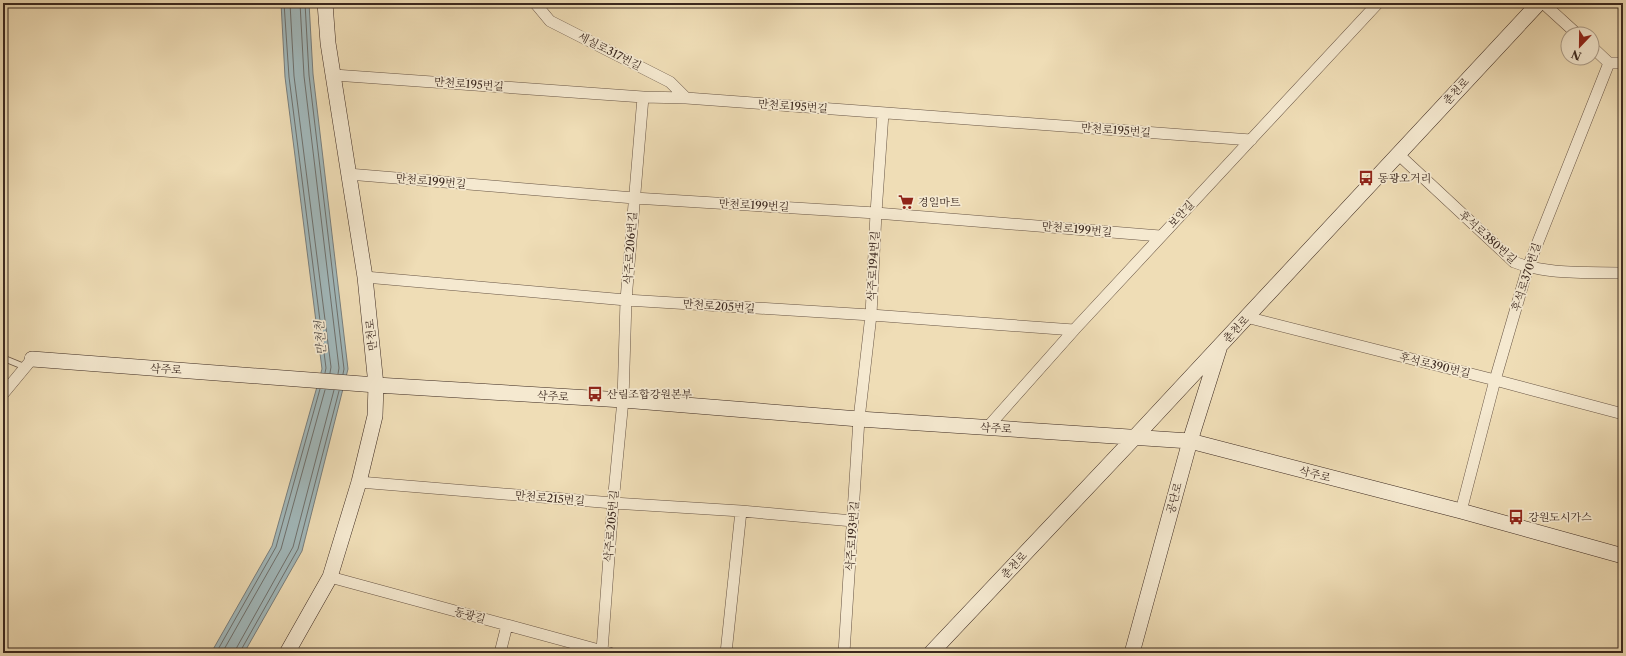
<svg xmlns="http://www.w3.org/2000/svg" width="1626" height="656" font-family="'Libre Caslon Text','Noto Serif KR',serif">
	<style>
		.water { fill: #a1b8bb; stroke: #787e7d }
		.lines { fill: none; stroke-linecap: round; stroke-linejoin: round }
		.shore { stroke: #6e706d; stroke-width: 1 }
		.lane-casing { stroke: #685545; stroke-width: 7 }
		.street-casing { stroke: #685545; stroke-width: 12 }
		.secondary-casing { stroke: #3b281f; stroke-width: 16 }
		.lane { stroke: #f5e9d0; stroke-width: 5.5 }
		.street { stroke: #f5e9d0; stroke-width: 11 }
		.secondary { stroke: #f5e9d0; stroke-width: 15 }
		.labels { text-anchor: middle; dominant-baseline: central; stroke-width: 3.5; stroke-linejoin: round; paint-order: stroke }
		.street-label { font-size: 11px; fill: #3b281f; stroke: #f5e9d0 }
		.poi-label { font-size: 11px; fill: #3b281f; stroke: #f5e9d0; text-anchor: start }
		.water-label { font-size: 12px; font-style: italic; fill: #544c46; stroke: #f5e9d0 }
	</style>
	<rect width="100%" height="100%" fill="#efddb6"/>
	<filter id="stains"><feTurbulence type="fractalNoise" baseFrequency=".005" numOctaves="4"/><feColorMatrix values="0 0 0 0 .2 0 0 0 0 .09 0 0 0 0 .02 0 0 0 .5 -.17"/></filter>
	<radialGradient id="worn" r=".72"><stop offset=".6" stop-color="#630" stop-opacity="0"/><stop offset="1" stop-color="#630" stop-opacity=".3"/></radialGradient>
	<path class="water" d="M281 3H309L313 74 348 369 302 551 244 653H211L272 546 322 369 285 77Z"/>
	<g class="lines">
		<path class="shore" d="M284 3 289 77 326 368 325 373
			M290 3 294 76 331 367 330 373
			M300 3 304 76 339 368 338 374
			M305 3 309 75 344 369 343 374
			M216 653 276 547 320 389
			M222 653 281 549 325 390
			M235 653 237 647 293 547 334 390
			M241 653V650L298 549 339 391"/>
		<defs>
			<path id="lane" d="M3 358 25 367"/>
			<path id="street" d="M535 3 550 21 670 82 686 98
				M1543 3 1577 34
				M1592 47 1609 63
				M334 75 643 97 686 98 1251 140
				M1398 154 1514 262C1548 275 1587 272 1623 273
				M348 174 634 198 876 213 1160 236
				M365 277 626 300 871 315 1074 330
				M1246 317 1495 380 1623 414
				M3 394 32 359
				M987 428 1074 330 1378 3
				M359 482 613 503 741 511 853 521
				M1461 511 1495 380 1528 267 1609 63H1623
				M330 577 610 653
				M602 651 613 503 623 400 626 300 643 97
				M500 653 507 625
				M726 653 741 511
				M844 653 859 419 871 315 876 213 883 113"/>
			<path id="secondary" d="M32 359 376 385 623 400 859 419 1190 441 1461 511 1623 556
				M287 653 330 577 359 482 375 416 376 385 365 277 328 43 325 3
				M931 653 1135 437 1539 3
				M1132 653 1190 441 1219 349"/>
		</defs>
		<use href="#lane" class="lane-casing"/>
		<use href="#street" class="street-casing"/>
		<use href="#secondary" class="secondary-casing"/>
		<use href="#lane" class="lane"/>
		<use href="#street" class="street"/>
		<use href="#secondary" class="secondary"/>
	</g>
	<defs>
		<symbol id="bus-bare" viewBox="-9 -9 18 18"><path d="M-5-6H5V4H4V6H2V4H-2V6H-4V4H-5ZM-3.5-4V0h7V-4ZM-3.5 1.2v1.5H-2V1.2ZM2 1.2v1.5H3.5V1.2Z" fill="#8f2418" stroke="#f5e9d0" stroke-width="2.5" paint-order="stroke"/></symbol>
		<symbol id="supermarket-bare" viewBox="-9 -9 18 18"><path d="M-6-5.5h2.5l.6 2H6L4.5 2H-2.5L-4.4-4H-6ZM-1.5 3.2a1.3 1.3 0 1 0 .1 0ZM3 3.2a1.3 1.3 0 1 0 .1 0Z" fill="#8f2418" stroke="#f5e9d0" stroke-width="2.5" paint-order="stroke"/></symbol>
	</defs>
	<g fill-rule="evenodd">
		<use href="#bus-bare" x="1355" y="167" width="22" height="22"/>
		<use href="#supermarket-bare" x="895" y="191" width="22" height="22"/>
		<use href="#bus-bare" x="584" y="383" width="22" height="22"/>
		<use href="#bus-bare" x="1505" y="506" width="22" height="22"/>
	</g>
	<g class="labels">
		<g class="street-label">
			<text transform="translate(610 51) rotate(27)">세실로317번길</text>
			<text transform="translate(469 84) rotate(4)">만천로195번길</text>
			<text transform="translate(1456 91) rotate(-47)">춘천로</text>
			<text transform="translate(793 106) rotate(4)">만천로195번길</text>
			<text transform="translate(1116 130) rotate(4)">만천로195번길</text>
			<text transform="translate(431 181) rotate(5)">만천로199번길</text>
			<text transform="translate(754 205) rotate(3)">만천로199번길</text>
			<text transform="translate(1181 214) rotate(-47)">보안길</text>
			<text transform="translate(1077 229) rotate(5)">만천로199번길</text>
			<text transform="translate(1488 237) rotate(42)">후석로380번길</text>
			<text transform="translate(630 248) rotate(-86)">삭주로206번길</text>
			<text transform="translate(873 266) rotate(-87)">삭주로194번길</text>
			<text transform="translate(1526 277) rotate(-72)">후석로370번길</text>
			<text transform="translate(719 306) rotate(4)">만천로205번길</text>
			<text transform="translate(1236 329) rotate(-47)">춘천로</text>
			<text transform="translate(371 335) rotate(-96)">만천로</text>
			<text transform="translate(1435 365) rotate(14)">후석로390번길</text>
			<text transform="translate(166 369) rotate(4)">삭주로</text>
			<text transform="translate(553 396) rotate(4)">삭주로</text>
			<text transform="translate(996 428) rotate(4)">삭주로</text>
			<text transform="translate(1315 474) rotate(14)">삭주로</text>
			<text transform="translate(550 498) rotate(5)">만천로215번길</text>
			<text transform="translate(1174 498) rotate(-75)">공단로</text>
			<text transform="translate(611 526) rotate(-85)">삭주로205번길</text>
			<text transform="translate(852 536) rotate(-86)">삭주로193번길</text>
			<text transform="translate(1014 565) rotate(-47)">춘천로</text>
			<text transform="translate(470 615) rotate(15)">동광길</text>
		</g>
		<g class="poi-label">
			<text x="1378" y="178">동광오거리</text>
			<text x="918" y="202">경일마트</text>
			<text x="607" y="394">산림조합강원본부</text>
			<text x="1528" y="517">강원도시가스</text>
		</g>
		<g class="water-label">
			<text transform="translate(320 338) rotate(-94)">만천천</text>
		</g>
	</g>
	<rect width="1626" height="656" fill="none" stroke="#efddb6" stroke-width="16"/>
	<rect x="4" y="4" width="1618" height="648" fill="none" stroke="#3b281f" stroke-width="2"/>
	<rect x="8" y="8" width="1610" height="640" fill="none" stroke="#3b281f"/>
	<g transform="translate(1580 46) rotate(202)"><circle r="19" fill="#f5e9d0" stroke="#ab9c89"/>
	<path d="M0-3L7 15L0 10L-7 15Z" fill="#8f2418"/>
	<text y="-6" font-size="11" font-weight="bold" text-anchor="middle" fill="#3b281f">N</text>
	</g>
	<rect width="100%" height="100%" filter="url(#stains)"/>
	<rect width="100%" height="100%" fill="url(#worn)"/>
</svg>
